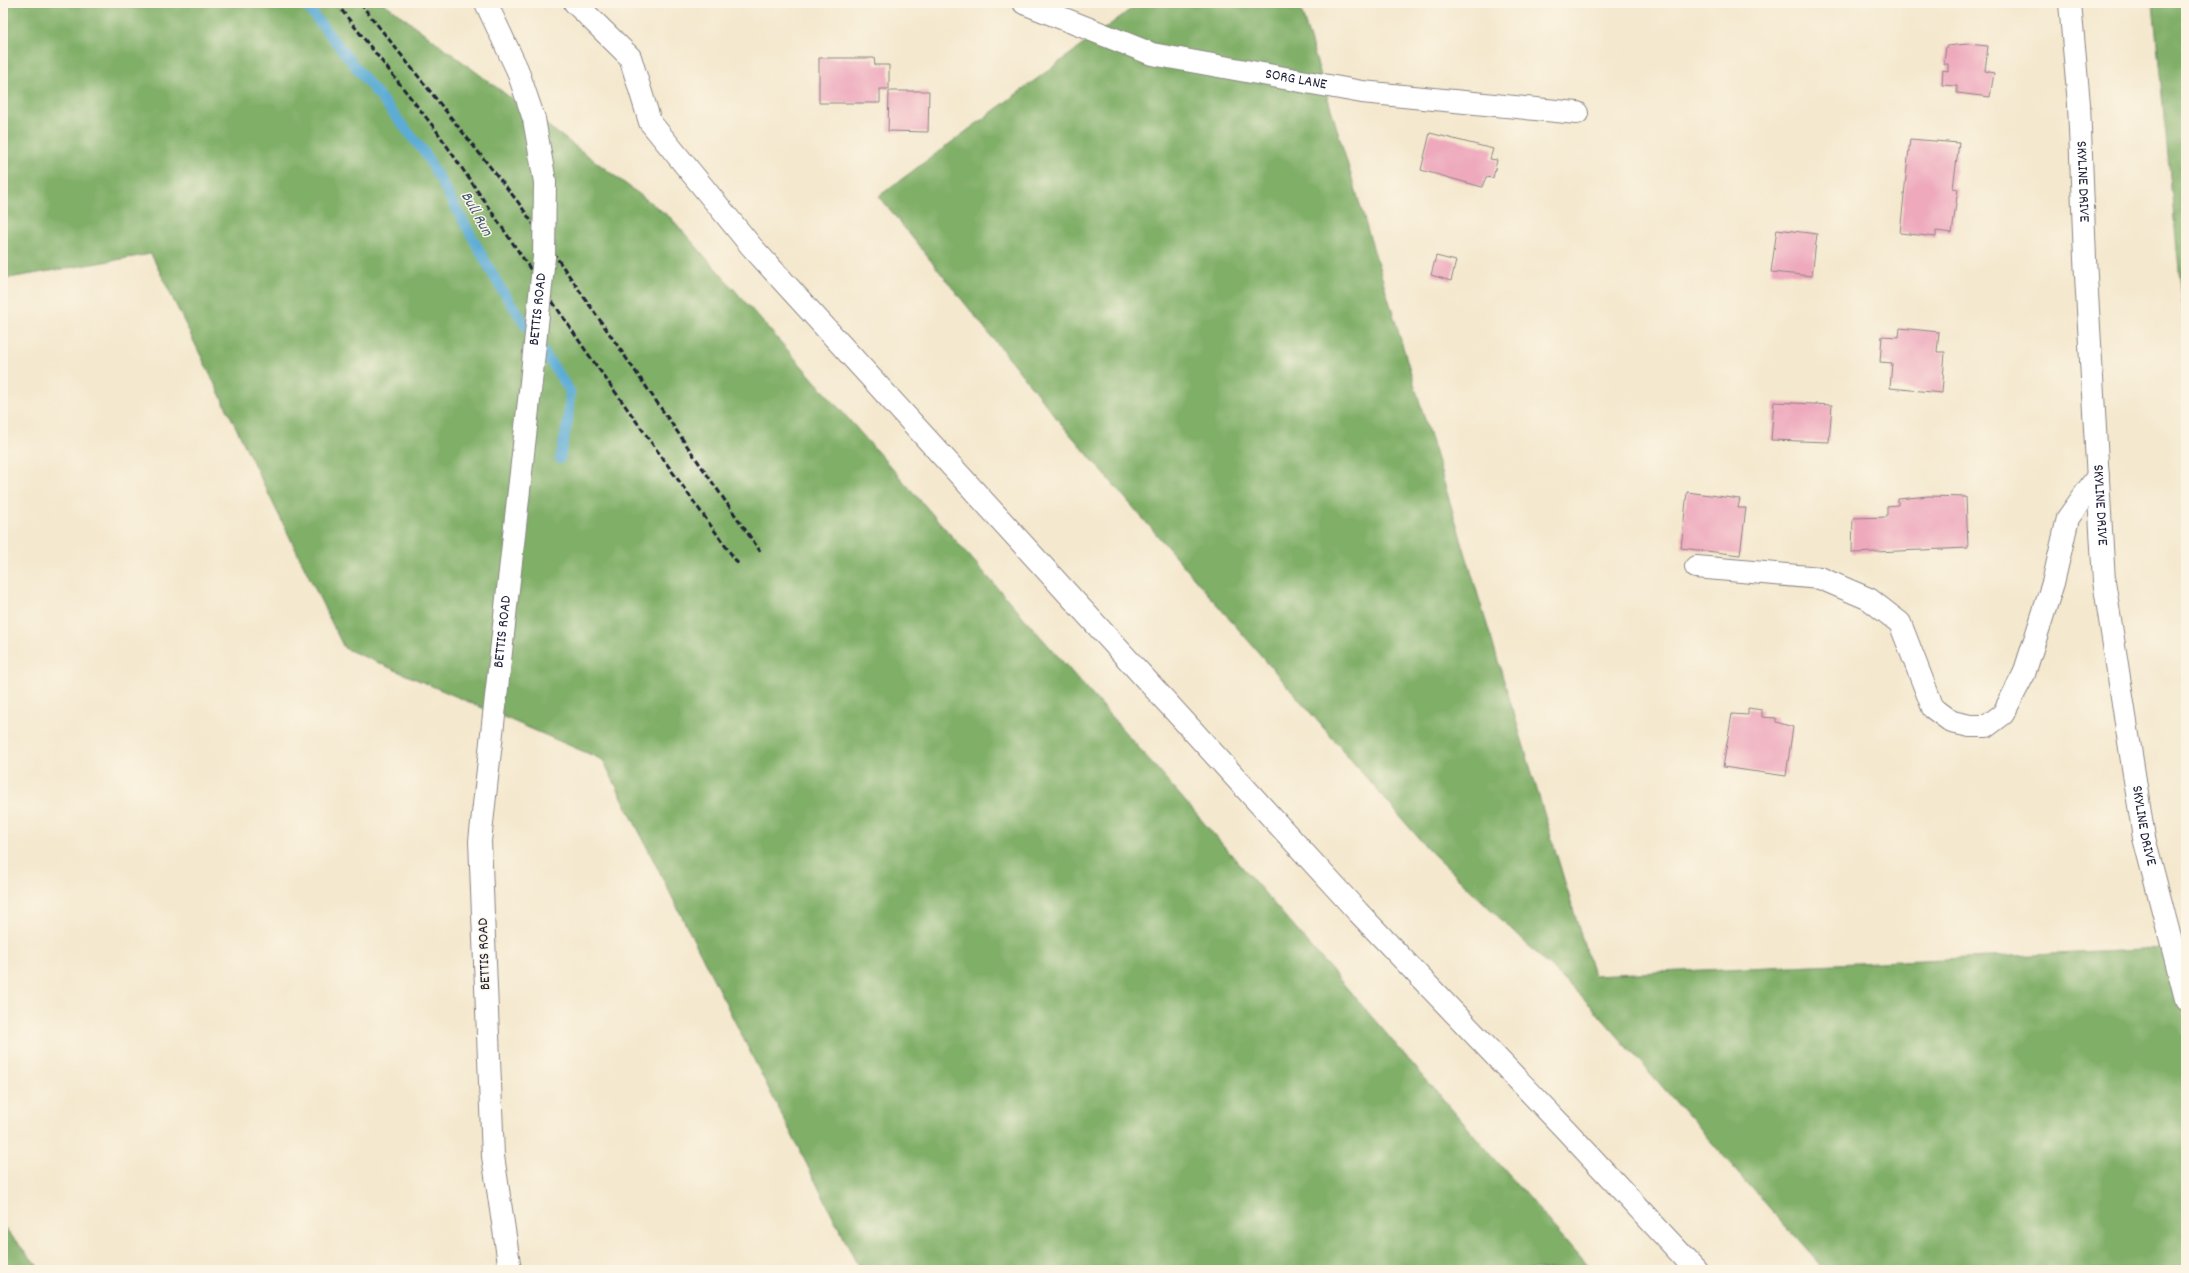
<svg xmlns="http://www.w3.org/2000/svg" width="2189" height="1273" font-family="Dekko,sans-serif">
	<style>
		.forest { fill: #80af68; stroke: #516852 }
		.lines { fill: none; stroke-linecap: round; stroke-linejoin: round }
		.stream { stroke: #5cacd6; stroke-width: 10 }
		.building { fill: #eea9bd }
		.minor-casing { stroke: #8b8584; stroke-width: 24 }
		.minor { stroke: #fff; stroke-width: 22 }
		.rail { stroke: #22223b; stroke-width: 3; stroke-dasharray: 6 3; stroke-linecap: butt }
		.minor-bridge-casing { stroke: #8b8584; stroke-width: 24; stroke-linecap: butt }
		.minor-bridge { stroke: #fff; stroke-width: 22 }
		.labels { text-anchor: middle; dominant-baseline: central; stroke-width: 3; stroke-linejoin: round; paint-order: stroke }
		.street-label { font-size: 15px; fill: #22223b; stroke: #fcf5e5 }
		.water-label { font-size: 16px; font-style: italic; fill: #395979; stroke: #fcf5e5 }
	</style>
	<rect width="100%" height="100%" fill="#fcf5e5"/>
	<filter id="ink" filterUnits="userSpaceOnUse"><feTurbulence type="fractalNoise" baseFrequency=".025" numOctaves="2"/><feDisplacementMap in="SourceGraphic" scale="8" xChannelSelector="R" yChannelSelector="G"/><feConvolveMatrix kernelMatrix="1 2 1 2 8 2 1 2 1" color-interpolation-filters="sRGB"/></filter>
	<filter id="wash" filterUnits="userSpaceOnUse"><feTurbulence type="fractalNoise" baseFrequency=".012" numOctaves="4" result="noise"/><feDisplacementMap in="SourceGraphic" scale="16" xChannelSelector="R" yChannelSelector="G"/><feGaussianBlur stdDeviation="0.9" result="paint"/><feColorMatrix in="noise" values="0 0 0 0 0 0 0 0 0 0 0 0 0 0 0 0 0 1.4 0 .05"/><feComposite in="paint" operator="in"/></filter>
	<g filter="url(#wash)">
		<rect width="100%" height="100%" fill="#f4e8ce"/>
		<path class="forest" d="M3 3H384L671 218 1146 756 1591 1270H860L603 760 344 648 151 254 3 279Z
			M1139 3H1299L1593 975 2186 948V1270H1822L1819 1264 1591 1006 1428 849 1063 426 879 196Z
			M2153 3H2186V341Z
			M3 1226 41 1270H3Z"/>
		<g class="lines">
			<path class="stream" d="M304 3 425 153 500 287 570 391 568 421 560 459"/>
		</g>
		<g id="blocks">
			<path class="building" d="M1968 44 1988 46 1985 71 1994 73 1990 97 1957 93V86L1942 85 1943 70 1948 71V64H1944L1946 46Z
				M819 58H874L875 65H889V89H880V103H819Z
				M889 91H929L928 132 888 131Z
				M1430 133 1493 149 1490 159 1497 160 1493 178 1486 177 1482 187 1421 170Z
				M1910 139 1959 143 1953 188 1958 189 1952 233 1936 231V237L1900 233Z
				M1777 229 1817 234 1812 276 1771 272Z
				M1436 256 1456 261 1451 281 1431 275Z
				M1900 328 1939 332 1937 352H1945L1942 393 1890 388 1892 363 1880 362 1882 336 1899 337Z
				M1774 402 1832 405 1829 442 1771 440Z
				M1687 492 1740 499 1738 508H1746L1740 555 1681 548Z
				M1929 496 1966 497 1968 548 1852 553 1853 518 1887 517V506L1898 505V499Z
				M1748 708 1762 710V717L1776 718V722L1793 727 1786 776 1723 767 1732 714 1748 715Z"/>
		</g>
	</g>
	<g filter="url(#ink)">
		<use href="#blocks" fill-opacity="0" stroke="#8b8584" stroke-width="1"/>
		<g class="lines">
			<defs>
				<g id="minor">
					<path d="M486 3 517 69 534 119"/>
					<path d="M575 3 630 57 650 122 751 246 1358 912 1565 1129 1696 1270"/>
					<path id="s1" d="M1024 3 1152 54 1362 92 1577 113"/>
					<path id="s2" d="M2070 3 2079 104 2085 259 2104 581 2144 838 2186 999"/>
					<path d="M1696 567 1820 578 1869 599 1900 623 1933 708 1952 722 1970 726H1987L2003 714 2024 674 2053 583 2068 518 2098 476"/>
					<path id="s3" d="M510 1270 493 1156 480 841 531 382"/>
				</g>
			</defs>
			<use href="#minor" class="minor-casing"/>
			<use href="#minor" class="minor"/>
			<path class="rail" d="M336 3 436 130 586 351 739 565
				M360 3 518 202 760 551"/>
			<defs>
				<g id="minor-bridge">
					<path id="s4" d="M531 382 544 257 545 182 534 119"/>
				</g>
			</defs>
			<use href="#minor-bridge" class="minor-bridge-casing"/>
			<use href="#minor-bridge" class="minor-bridge"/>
		</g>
	</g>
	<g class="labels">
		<g class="street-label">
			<text stroke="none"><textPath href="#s1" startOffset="284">SORG LANE</textPath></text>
			<text stroke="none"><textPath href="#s2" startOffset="179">SKYLINE DRIVE</textPath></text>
			<text stroke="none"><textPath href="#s4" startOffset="73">BETTIS ROAD</textPath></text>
			<text stroke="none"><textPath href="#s2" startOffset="503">SKYLINE DRIVE</textPath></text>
			<text stroke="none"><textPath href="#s3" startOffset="641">BETTIS ROAD</textPath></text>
			<text stroke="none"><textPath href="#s2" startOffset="827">SKYLINE DRIVE</textPath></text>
			<text transform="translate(485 954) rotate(-92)">BETTIS ROAD</text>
		</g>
		<g class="water-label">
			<text transform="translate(476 214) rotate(61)">Bull Run</text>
		</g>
	</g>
	<rect width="2189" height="1273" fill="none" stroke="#fcf5e5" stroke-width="16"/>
</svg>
